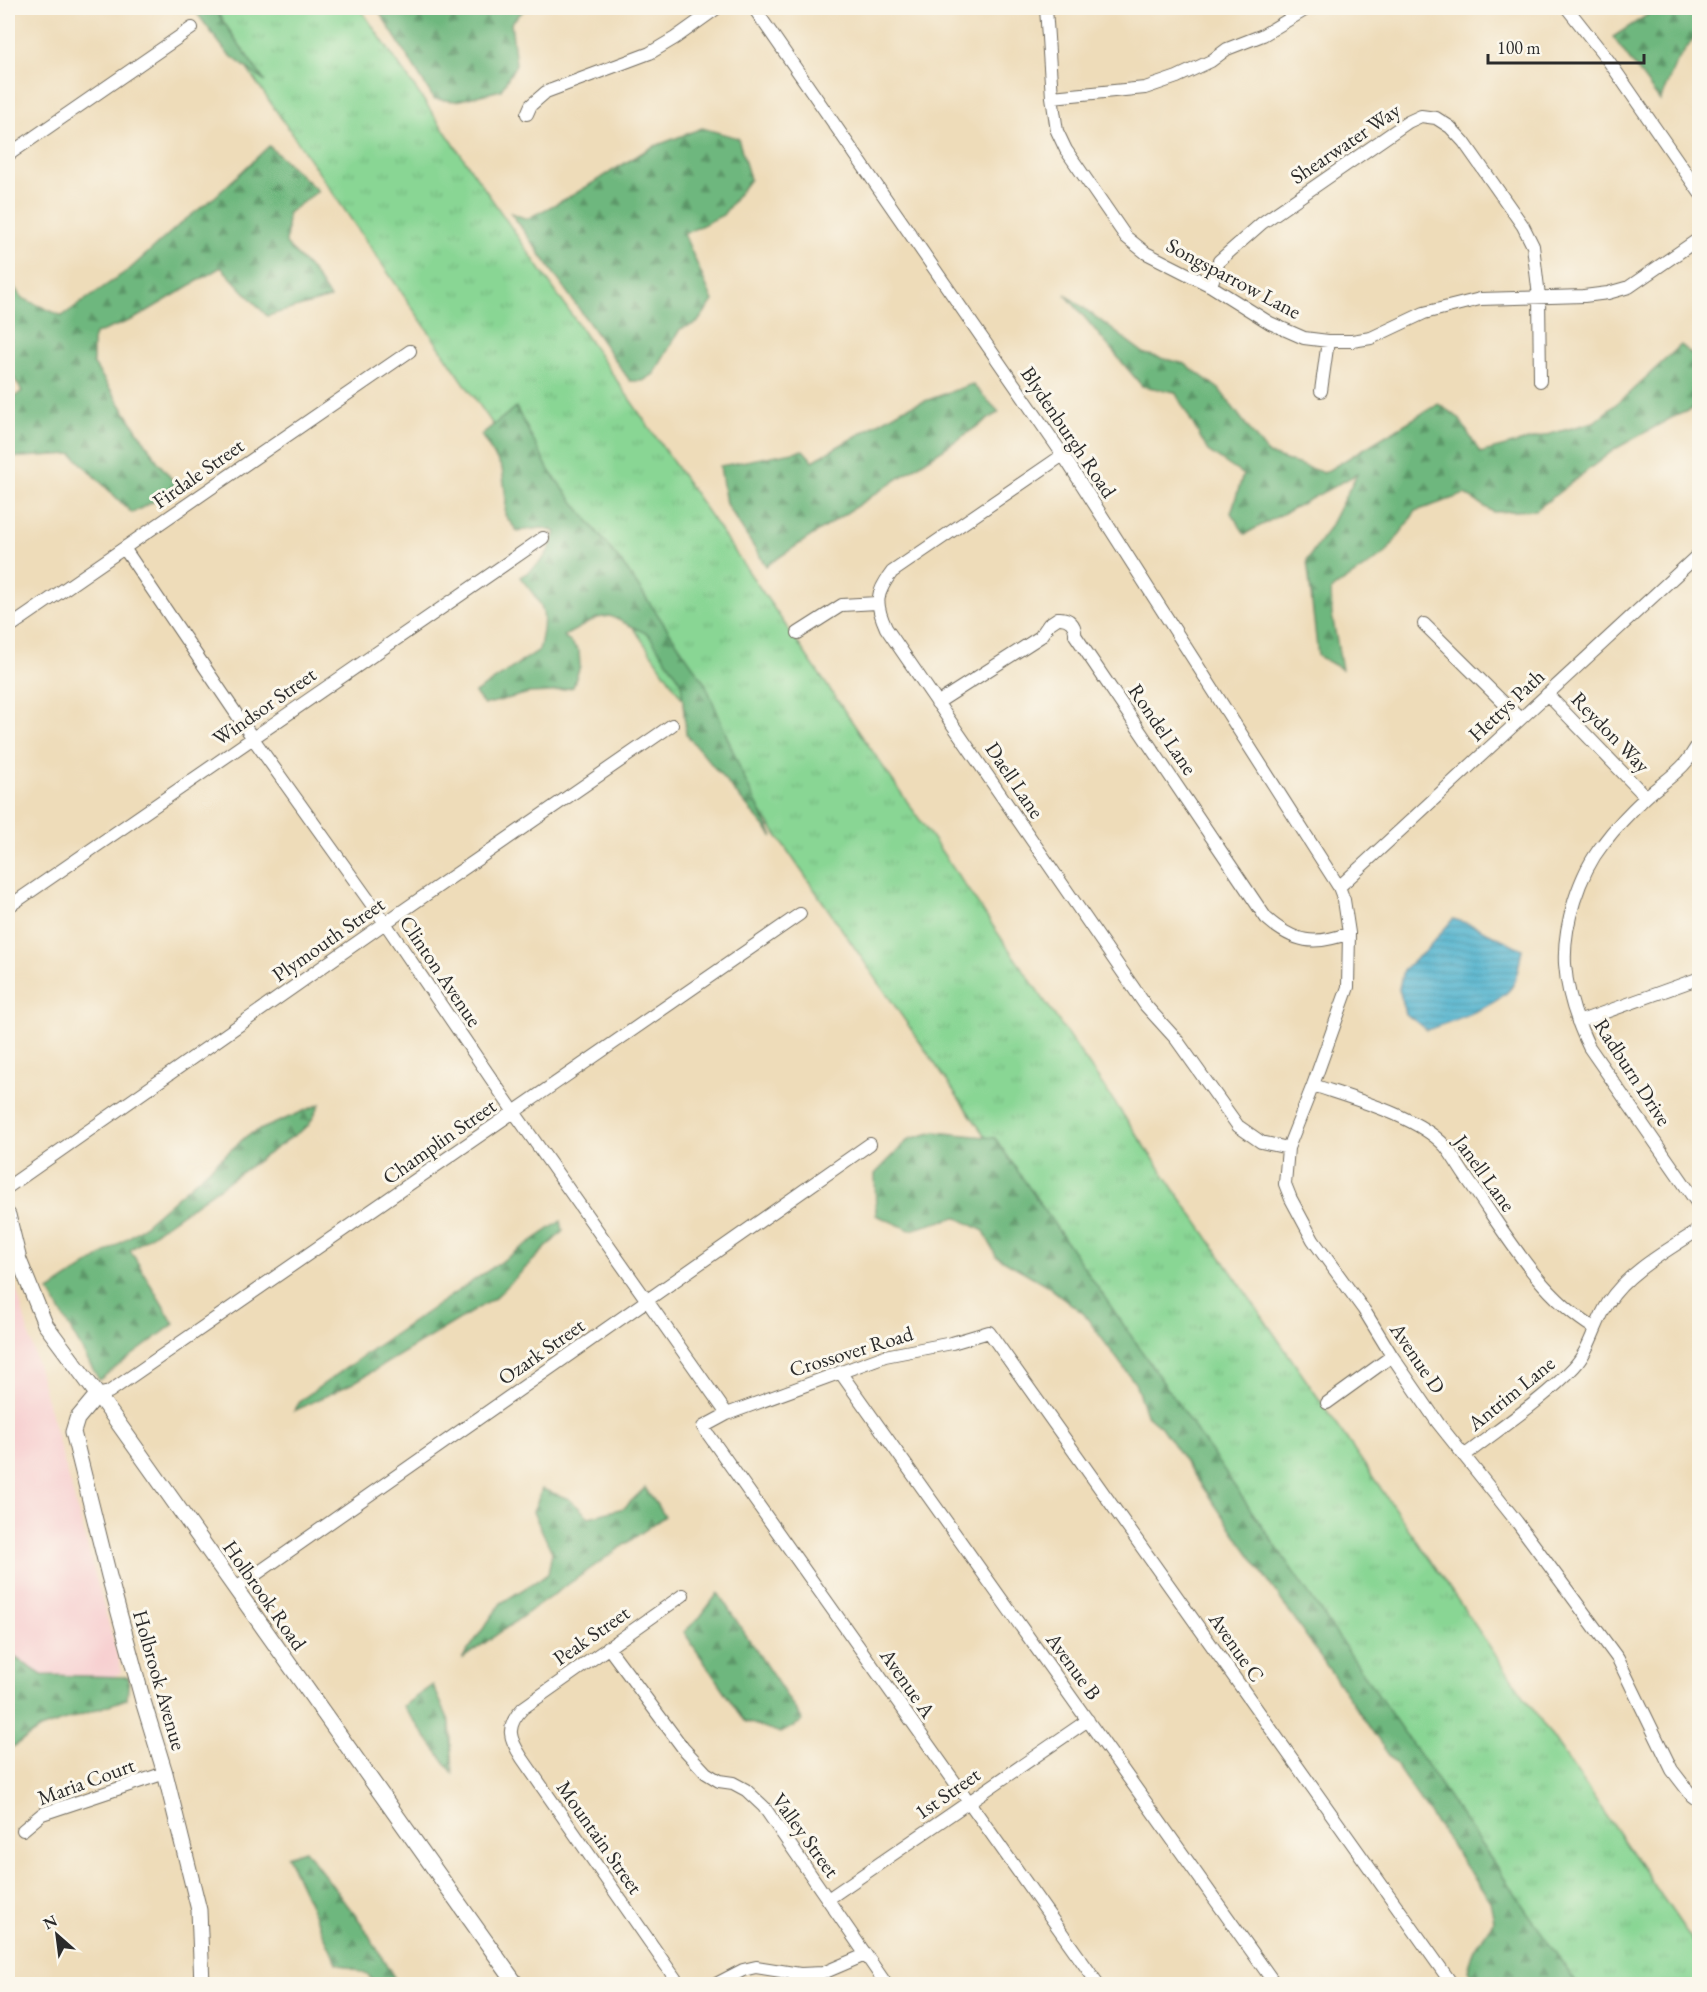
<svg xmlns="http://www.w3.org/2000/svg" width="1707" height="1992" font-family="'EB Garamond',serif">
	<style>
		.built { fill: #f7cfd0 }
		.grass { fill: url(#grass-tufts); stroke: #5a8060; stroke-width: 1.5 }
		.forest { fill: url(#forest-firs); stroke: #4c7154; stroke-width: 1.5 }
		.water { fill: url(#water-rules); stroke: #3d6e7c; stroke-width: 1.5 }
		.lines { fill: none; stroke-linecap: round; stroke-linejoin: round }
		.minor-casing { stroke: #6f695d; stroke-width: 14 }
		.tertiary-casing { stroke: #6f695d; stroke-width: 17 }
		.minor { stroke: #fff; stroke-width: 12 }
		.tertiary { stroke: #fff; stroke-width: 15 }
		.labels { text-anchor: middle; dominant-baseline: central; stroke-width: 6; stroke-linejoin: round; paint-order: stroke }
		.street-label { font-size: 21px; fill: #2b2b2b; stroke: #fbf7ec }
	</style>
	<defs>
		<pattern id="grass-tufts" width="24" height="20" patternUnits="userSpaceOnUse" patternTransform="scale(1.5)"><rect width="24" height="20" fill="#89d694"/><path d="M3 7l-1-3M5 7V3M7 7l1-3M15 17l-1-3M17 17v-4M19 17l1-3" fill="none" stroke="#76b880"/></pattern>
		<pattern id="forest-firs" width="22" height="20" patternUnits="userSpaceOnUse" patternTransform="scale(1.5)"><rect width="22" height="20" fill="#6eb77e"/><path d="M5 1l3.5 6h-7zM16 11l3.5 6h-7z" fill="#5b9567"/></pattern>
		<pattern id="water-rules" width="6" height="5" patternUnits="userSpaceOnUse" patternTransform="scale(1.5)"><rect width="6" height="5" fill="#4fb2ce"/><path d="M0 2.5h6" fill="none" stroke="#4291a7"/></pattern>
	</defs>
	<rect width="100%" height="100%" fill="#fbf7ec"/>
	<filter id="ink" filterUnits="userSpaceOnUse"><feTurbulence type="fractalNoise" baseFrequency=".0167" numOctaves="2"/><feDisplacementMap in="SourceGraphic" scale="12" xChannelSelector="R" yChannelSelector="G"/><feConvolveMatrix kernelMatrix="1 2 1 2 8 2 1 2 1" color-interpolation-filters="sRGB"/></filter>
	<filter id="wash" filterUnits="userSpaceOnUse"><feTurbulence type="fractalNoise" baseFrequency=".008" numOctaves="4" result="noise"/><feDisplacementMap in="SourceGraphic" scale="24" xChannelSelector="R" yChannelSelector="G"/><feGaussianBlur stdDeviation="1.35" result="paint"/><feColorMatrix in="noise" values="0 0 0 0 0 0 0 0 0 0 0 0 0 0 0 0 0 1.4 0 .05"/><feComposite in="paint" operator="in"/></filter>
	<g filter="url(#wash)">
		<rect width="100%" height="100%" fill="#eedcb9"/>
		<path class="built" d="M8 1262H9L122 1672 8 1728Z"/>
		<path class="grass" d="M205 8H360L1699 1950V1984H1571Z"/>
		<path class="forest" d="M193 8H214L265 82 227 53Z
			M377 8H526L511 23 516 64 501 90 456 101 434 99Z
			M1658 8H1700L1699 31 1676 63 1660 101 1613 37Z
			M702 128 738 138 750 179 723 215 684 234 713 301 697 323 680 329 654 374 643 381H630L511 213 527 219 573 195 650 148Z
			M269 146 318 191 288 213 286 244 313 272 330 298 267 316 221 267 134 319 95 334 93 341V363L158 462 179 488 132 513 72 454 21 457 8 456V402L22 391 8 368V279L22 298 62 316 131 268 181 223 216 196Z
			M1065 294 1145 354 1185 364 1219 389 1268 454 1324 473 1438 404 1459 418 1480 453 1594 422 1627 395 1681 345 1699 361V406L1671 418 1615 449 1536 510 1493 512 1465 494 1416 511 1386 553 1331 590 1332 615 1342 669 1318 656 1307 560 1329 528 1357 474 1245 534 1231 513 1243 475 1208 451 1175 392 1142 386Z
			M972 384 999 412 766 566 726 504 720 466 803 450 813 461 903 409Z
			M516 407 550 472 627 570 706 685 744 778 773 837 686 734 681 681 648 634 610 616 597 618 564 636 579 651 580 666 573 687 551 692 529 693 484 705 475 693 539 650C549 611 544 607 520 577 541 565 549 555 556 532L542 528 517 531 505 515 506 500 502 468 481 435Z
			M320 1104 309 1125 130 1250 174 1324 99 1380 49 1291 138 1231 248 1135Z
			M935 1132 995 1138 1577 1984H1477L1468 1970 1475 1948 1494 1921 1490 1901 1161 1427 1146 1414 1135 1383 1084 1314 1045 1284 996 1256 984 1231 956 1217 910 1230 876 1215 875 1174 909 1139Z
			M561 1221 563 1231 495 1298 353 1383 294 1411 301 1400 374 1348Z
			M645 1488 665 1516 462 1659 501 1603 548 1574 552 1552 533 1512 542 1489 569 1499 589 1517 624 1508Z
			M718 1593 803 1721 781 1733 744 1721 684 1632 700 1617Z
			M8 1653 42 1675 129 1677 127 1699 40 1729 8 1750Z
			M433 1685 450 1723 453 1773 403 1706Z
			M305 1850 362 1924 398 1984H375L368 1975 337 1963 287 1856Z"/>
		<path class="water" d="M1453 919 1472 925 1522 949C1520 960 1518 975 1513 985 1500 1006 1449 1022 1427 1030L1406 1014 1399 989 1403 970 1425 951Z"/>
	</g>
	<g filter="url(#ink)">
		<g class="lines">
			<defs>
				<path id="minor" d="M754 8 1063 455 1339 887 1344 900 1349 933 1348 987 1313 1085 1288 1148 1285 1184 1291 1199 1313 1240 1364 1310 1392 1356 1438 1423 1517 1522 1618 1659 1672 1770 1692 1796 1700 1802
					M1046 8 1052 97 1057 131 1066 150 1126 237 1146 253 1211 286 1270 323 1304 338 1328 341H1352L1371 338 1424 313 1480 299 1584 296 1608 293 1629 287 1700 238
					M1567 8 1608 60 1700 193
					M1052 97 1145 88 1177 77 1211 61 1227 49 1263 35 1308 8
					M527 114 531 105 546 92 650 53 675 38 717 8
					M8 155 192 28
					M1211 286 1219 261 1262 223 1408 122 1421 116 1436 118 1450 127 1464 142 1523 226 1533 246 1539 296 1540 381
					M1321 391 1328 341
					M1063 455 892 572C875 594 875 604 886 628L1146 1006 1176 1039 1238 1126 1261 1142 1288 1148
					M124 548 252 737 385 923 514 1112 727 1414
					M1424 624 1520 719
					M8 628 410 351
					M798 633 842 605 877 603
					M1547 694 1646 797
					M937 703 1040 637 1049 624 1058 618C1069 617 1076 625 1075 635L1266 918C1294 943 1315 946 1349 933
					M1700 742C1695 748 1692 755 1687 761 1676 775 1659 785 1646 797 1631 811 1615 828 1603 844 1579 874 1563 926 1565 964 1567 993 1577 1022 1589 1047L1700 1207
					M1339 887 1700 553
					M8 907 543 538
					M1578 1022 1700 978
					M1313 1085C1351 1098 1418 1116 1445 1146 1453 1156 1460 1169 1468 1180 1505 1232 1538 1294 1594 1328
					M8 1187 385 923 672 725
					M840 1372 1275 1984
					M97 1395 109 1392 800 914
					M1327 1403 1392 1356
					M1464 1456C1500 1428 1543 1400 1574 1367 1590 1350 1595 1323 1608 1303 1627 1272 1670 1249 1700 1229
					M235 1589 870 1144
					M608 1647 683 1748 706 1773 719 1781 733 1783 746 1790 764 1807 886 1984
					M23 1830 42 1814 165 1773
					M828 1899 1088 1720
					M679 1984 522 1758C509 1738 505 1727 523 1708L683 1595
					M716 1984 743 1970 756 1967 800 1974 823 1973 865 1955
					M1098 1984 703 1427 727 1414 885 1356 952 1343 989 1332 1452 1984"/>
				<path id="tertiary" d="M8 1215 19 1260 45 1324 111 1413 516 1984
					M97 1395 77 1419 73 1432 109 1576 143 1701 165 1773 199 1910 202 1984"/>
			</defs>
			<use href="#minor" class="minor-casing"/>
			<use href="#tertiary" class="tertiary-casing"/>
			<use href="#minor" class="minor"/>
			<use href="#tertiary" class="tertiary"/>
		</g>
	</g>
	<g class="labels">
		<g class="street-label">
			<text transform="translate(1345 143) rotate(-34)">Shearwater Way</text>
			<text transform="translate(1234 278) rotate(28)">Songsparrow Lane</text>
			<text transform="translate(1069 432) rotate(56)">Blydenburgh Road</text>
			<text transform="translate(198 473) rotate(-35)">Firdale Street</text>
			<text transform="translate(1506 705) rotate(-43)">Hettys Path</text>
			<text transform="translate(264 706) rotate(-35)">Windsor Street</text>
			<text transform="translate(1163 729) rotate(56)">Rondel Lane</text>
			<text transform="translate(1611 732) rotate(46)">Reydon Way</text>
			<text transform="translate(1015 780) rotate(56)">Daell Lane</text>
			<text transform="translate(328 939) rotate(-35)">Plymouth Street</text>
			<text transform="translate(441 971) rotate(56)">Clinton Avenue</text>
			<text transform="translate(1633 1072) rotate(57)">Radburn Drive</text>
			<text transform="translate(439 1141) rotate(-35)">Champlin Street</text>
			<text transform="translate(1485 1173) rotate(54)">Janell Lane</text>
			<text transform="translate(541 1351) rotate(-35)">Ozark Street</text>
			<text transform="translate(851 1351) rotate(-17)">Crossover Road</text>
			<text transform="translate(1418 1358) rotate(56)">Avenue D</text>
			<text transform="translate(1511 1393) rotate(-39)">Antrim Lane</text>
			<text transform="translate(265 1595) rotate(55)">Holbrook Road</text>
			<text transform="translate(591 1635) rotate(-35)">Peak Street</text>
			<text transform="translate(1237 1647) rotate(55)">Avenue C</text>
			<text transform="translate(1074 1666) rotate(54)">Avenue B</text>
			<text transform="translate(160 1680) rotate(74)">Holbrook Avenue</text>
			<text transform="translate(908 1683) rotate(55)">Avenue A</text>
			<text transform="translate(86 1781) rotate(-20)">Maria Court</text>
			<text transform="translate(947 1793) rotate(-35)">1st Street</text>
			<text transform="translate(806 1835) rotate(54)">Valley Street</text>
			<text transform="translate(600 1837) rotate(55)">Mountain Street</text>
		</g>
	</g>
	<rect width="1707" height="1992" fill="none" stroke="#fbf7ec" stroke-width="30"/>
	<g transform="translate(57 1935) rotate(332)" stroke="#fbf7ec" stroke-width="4.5" paint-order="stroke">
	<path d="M0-4.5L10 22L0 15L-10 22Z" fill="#2b2b2b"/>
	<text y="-9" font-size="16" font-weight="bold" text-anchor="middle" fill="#2b2b2b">N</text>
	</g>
	<path d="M1488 54v9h156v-9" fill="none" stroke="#2b2b2b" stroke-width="3"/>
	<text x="1497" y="54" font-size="18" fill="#2b2b2b" stroke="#fbf7ec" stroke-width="4.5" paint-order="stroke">100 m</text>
</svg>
